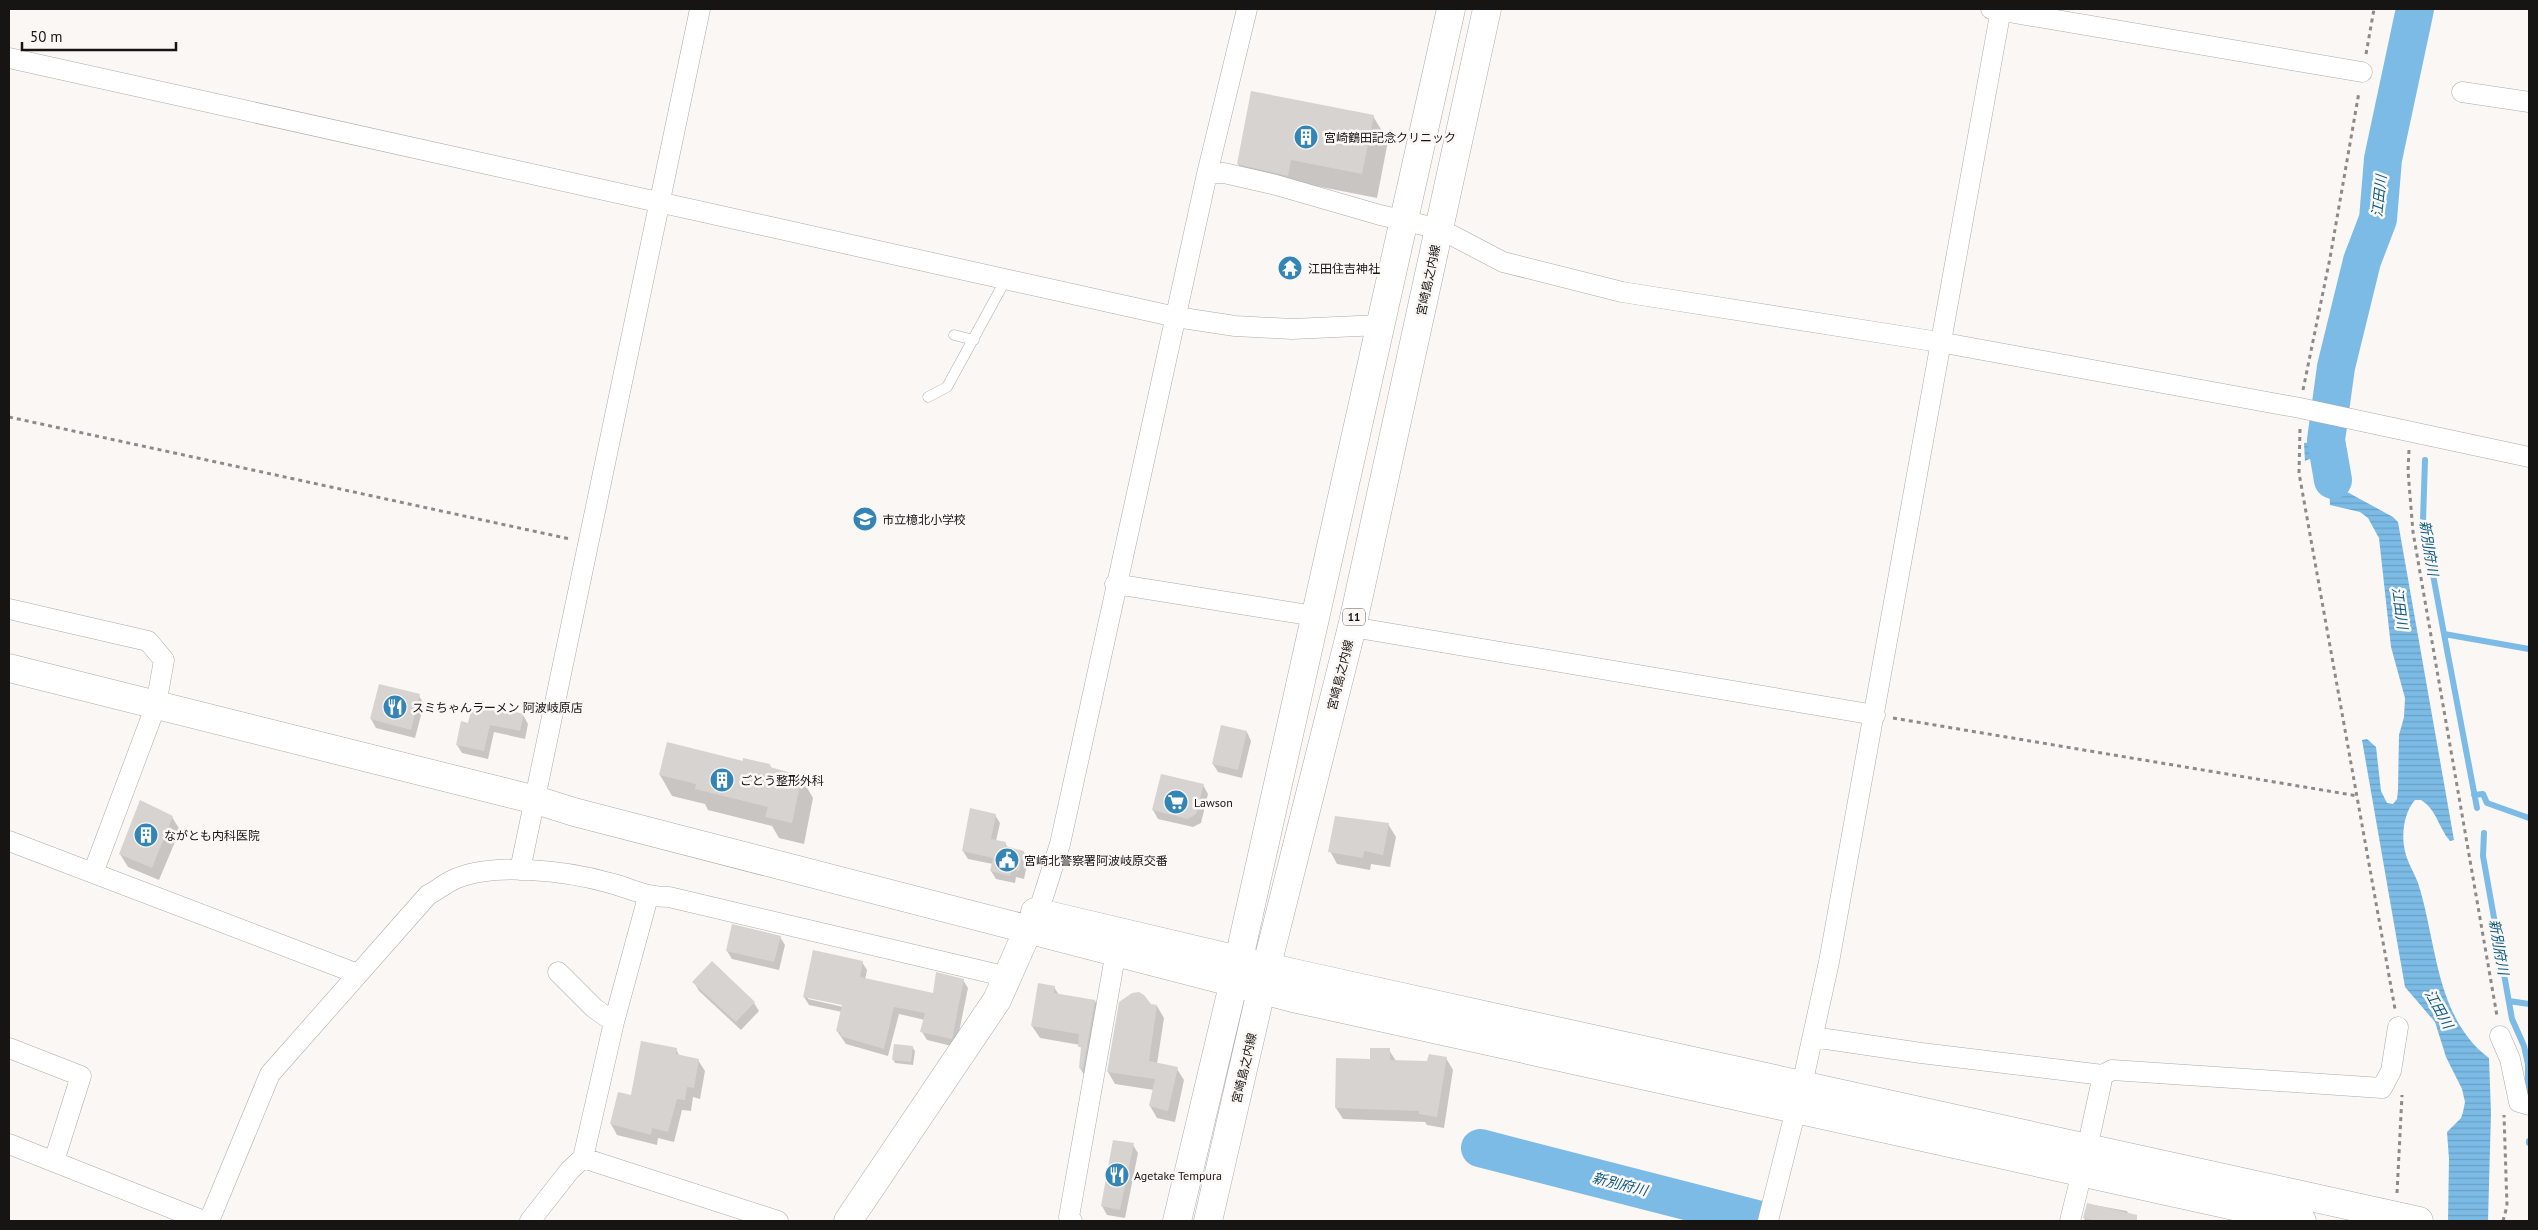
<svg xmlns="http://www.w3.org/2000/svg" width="2538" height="1230" font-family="'PT Sans','Noto Sans JP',sans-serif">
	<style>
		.water { fill: url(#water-rules) }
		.shadow { fill: #0003; fill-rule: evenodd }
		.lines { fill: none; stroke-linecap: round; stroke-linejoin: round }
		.stream { stroke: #7cbbe5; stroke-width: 6 }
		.river { stroke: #7cbbe5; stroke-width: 38 }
		.building { fill: #d7d3d0 }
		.lane-casing { stroke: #adaaa7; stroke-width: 11 }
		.street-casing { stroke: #adaaa7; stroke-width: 21 }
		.secondary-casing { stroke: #adaaa7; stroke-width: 29 }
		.primary-casing { stroke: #adaaa7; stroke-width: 29 }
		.path { stroke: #8d8b89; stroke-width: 3; stroke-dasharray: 4 4; stroke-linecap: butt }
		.lane { stroke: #fff; stroke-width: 10 }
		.street { stroke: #fff; stroke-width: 20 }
		.secondary { stroke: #fff; stroke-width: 28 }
		.primary { stroke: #fff; stroke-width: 28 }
		.labels { text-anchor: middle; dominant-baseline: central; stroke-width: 5; stroke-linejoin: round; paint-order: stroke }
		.shield { fill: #fbf7f4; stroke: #5b5957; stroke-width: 1 }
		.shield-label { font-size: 11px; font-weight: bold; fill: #161514 }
		.poi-label { font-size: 12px; fill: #161514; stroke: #fbf7f4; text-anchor: start }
		.street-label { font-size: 12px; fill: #161514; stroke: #fbf7f4 }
		.water-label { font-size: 14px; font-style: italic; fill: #0a5a81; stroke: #fbf7f4 }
	</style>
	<defs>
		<pattern id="water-rules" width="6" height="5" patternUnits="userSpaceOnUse" patternTransform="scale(1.25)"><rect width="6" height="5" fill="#7cbbe5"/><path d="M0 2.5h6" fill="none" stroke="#6aa0c4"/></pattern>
	</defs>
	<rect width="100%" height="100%" fill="#fbf7f4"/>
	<path class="water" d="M2319 429 2332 432V451L2338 487 2393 517 2398 522 2454 840 2450 841C2438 827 2437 810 2421 800H2415C2404 812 2401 835 2405 851 2407 862 2414 872 2418 883 2437 941 2435 1018 2489 1058L2491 1113 2488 1221H2448L2449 1159 2447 1132 2461 1118 2463 1112 2465 1102 2462 1089 2446 1057 2435 1022 2405 987 2362 740 2367 739 2376 747 2381 791 2387 803 2393 804 2397 799 2398 790 2399 735 2404 717 2405 698 2391 647 2379 538 2368 518 2360 512 2330 505 2328 467 2324 456H2316L2305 461 2304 443 2319 441Z"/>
	<path class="shadow" d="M1373 116 1388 141 1377 198 1306 184 1253 189 1238 164Z
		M419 696 424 704 415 738 376 728 371 719Z
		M523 715 528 724 525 739 494 732 488 759 462 753 457 745 469 724Z
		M1247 732 1251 741 1242 778 1218 772 1213 764Z
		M770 765 772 769 801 777 813 798 804 844 779 838 772 826 708 810 705 804 672 796 660 775Z
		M1162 775 1203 785 1208 794 1201 823 1193 827 1158 819 1153 810Z
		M995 815 1000 823 996 841 1005 843 1008 848 1024 852 1028 860 1024 879 1016 877 1015 883 996 879 991 871 993 864 968 859 963 851Z
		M172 817 180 830 159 880 128 867 120 854Z
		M1388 824 1396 837 1390 867 1371 864 1370 870 1337 864 1330 851Z
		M780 937 785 945 779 970 732 959 727 951Z
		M862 962 867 970 865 980 934 995 963 980 968 988 956 1047 927 1040 922 1032 925 1020 899 1014 888 1056 846 1044 837 1031 842 1012 809 1005 804 997ZM808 997 849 1005 848 1008 808 999Z
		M694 982 754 1003 759 1011 741 1030 699 991Z
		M1054 987 1059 995 1095 1001 1102 1013 1087 1080 1080 1068 1082 1051 1080 1045 1040 1038 1032 1026Z
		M1150 1005 1157 1006 1164 1018 1157 1064 1177 1069 1184 1080 1175 1122 1157 1118 1150 1106 1154 1090 1115 1084 1108 1072Z
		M912 1047 915 1051 913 1065 895 1063 893 1059Z
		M676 1049 680 1057 698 1060 705 1071 700 1099 693 1097 691 1111 682 1110 674 1142 658 1138 657 1145 617 1135 611 1124 632 1097Z
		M1389 1050 1396 1061 1428 1062 1446 1058 1453 1070 1444 1128 1427 1125 1425 1122 1343 1119 1336 1108 1371 1060Z
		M1114 1141 1133 1145 1138 1153 1125 1218 1107 1215 1102 1206Z
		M2088 1204 2127 1211 2130 1217 2129 1221H2084Z"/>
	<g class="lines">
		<path class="stream" d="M2425 460 2423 521 2444 634
			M2474 795 2483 794 2487 803 2529 818
			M2477 808 2444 634 2529 649
			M2484 833 2483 856 2512 1019 2524 1046 2528 1064V1093
			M2509 1001 2529 1004
			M2529 1141V1143"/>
		<path class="river" d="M2333 480 2326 440 2336 367 2362 261 2378 219 2383 159 2415 9
			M1480 1148 1760 1220"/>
	</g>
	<path class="building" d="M1251 91 1374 115 1362 174 1291 160 1288 176 1237 164Z
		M379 684 420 694 411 730 370 719Z
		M473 702 524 714 520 731 490 725 484 751 456 745 461 721 468 723Z
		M1221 725 1247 731 1238 770 1212 764Z
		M667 742 743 761V758L770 764V767L802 776 792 823 765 817 768 807 695 789 696 784 659 775Z
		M1161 774 1204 784 1196 814 1188 819 1152 810Z
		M140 800 173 816 152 868 119 854Z
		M970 808 996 814 991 839 1006 842 1005 846 1024 851 1019 871 1012 869 1010 876 990 871 993 858 962 851Z
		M1335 816 1389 823 1383 855 1364 851 1363 858 1328 852Z
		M732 924 781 936 774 962 726 951Z
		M813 950 863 961 860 977 933 993 936 972 964 979 952 1039 920 1032 925 1013 894 1007 884 1049 840 1036 841 1033 836 1031 842 1005 803 997Z
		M712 961 755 1002 736 1022 692 982Z
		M1038 983 1055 986 1054 993 1095 1000 1083 1069 1079 1068 1081 1047H1078L1079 1034 1031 1026Z
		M1139 992 1144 995 1151 1004 1157 1005 1149 1061 1178 1067 1168 1111 1149 1106 1155 1079 1107 1072 1119 1002 1132 993Z
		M641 1041 677 1048 676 1054 699 1059 694 1088 687 1087 685 1100 677 1099 668 1132 652 1128 651 1135 610 1124 618 1092 631 1095Z
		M894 1044 913 1046 911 1062 892 1060Z
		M1370 1048H1390V1060L1427 1061 1429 1054 1447 1057 1437 1117 1419 1114V1111L1335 1108 1336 1058 1370 1059Z
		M1113 1140 1134 1143 1120 1210 1101 1206Z
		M2087 1203 2137 1215V1221H2098L2083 1218Z"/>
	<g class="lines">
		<defs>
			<path id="lane" d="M954 335 974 340
				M928 397 947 387 1006 279"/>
			<path id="street" d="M1991 9 2362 72
				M9 58 1176 317 1235 326 1292 329 1381 325
				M2462 92 2529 102
				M1207 174 1224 173 1276 185 1380 215 1440 229 1503 262 1622 292 1939 342 2300 408 2529 457
				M1115 584 1315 616
				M9 609 148 641 164 660 156 705 93 873
				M1352 627 1875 715
				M9 841 358 974
				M520 870 700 9
				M1038 913 1060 844 1207 174 1247 9
				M558 972 594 1008 614 1022
				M2500 1036 2510 1059 2519 1102 2529 1105
				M1813 1037 1921 1053 2103 1075
				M9 1048 81 1076 54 1161
				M9 1144 204 1221
				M2087 1149 2103 1075 2112 1070 2382 1088 2391 1071 2398 1027
				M583 1158 778 1221
				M209 1221 270 1074 428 895C436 891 443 885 451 881 490 861 568 871 610 883 633 889 644 897 669 897L1008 977
				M530 1221 570 1170 583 1158 614 1022 648 897
				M1072 1221 1069 1217 1116 951
				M1768 1221 1802 1085 1829 962 2001 9
				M2070 1221 2082 1172"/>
			<path id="secondary" d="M9 668 536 800 574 812 1293 998 2302 1221
				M1035 912 1298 974 2419 1221
				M848 1221 997 1000 1028 930 1037 914"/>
			<path id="primary" d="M1177 1221 1234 981 1451 9
				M1208 1221 1267 965 1352 627 1487 9"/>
		</defs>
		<use href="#lane" class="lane-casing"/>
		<use href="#street" class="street-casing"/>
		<use href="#secondary" class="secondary-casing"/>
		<use href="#primary" class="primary-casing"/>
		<path class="path" d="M2366 54 2374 9
			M2303 390 2330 258 2359 92
			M9 417 570 539
			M2300 429 2299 473 2395 1009
			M2409 450 2408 471 2413 532 2497 1016
			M1893 718 2358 796
			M2397 1193 2402 1095
			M2503 1221 2507 1206 2504 1115"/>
		<use href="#lane" class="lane"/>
		<use href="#street" class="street"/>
		<use href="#secondary" class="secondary"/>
		<use href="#primary" class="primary"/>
	</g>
	<defs>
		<symbol id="building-disc" viewBox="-11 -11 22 22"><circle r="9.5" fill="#3285b5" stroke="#fbf7f4"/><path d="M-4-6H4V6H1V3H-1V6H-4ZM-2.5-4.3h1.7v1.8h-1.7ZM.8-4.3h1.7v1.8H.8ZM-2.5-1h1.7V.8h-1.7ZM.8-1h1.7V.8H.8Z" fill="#fff"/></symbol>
		<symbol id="temple-disc" viewBox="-11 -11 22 22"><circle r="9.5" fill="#3285b5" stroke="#fbf7f4"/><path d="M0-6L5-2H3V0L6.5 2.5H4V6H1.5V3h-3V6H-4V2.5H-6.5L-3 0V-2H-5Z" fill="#fff"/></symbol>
		<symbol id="school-disc" viewBox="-11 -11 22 22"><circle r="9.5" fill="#3285b5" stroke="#fbf7f4"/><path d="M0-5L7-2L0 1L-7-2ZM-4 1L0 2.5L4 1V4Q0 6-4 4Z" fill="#fff"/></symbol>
		<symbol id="restaurant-disc" viewBox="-11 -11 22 22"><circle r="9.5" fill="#3285b5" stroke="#fbf7f4"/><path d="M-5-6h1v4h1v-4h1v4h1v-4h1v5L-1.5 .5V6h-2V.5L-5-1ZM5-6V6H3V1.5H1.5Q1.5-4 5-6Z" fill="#fff"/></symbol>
		<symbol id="supermarket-disc" viewBox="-11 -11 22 22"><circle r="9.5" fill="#3285b5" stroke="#fbf7f4"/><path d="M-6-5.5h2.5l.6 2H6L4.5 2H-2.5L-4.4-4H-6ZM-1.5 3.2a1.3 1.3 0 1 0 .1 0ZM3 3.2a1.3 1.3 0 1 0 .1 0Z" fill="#fff"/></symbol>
		<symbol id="civic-disc" viewBox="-11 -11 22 22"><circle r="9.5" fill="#3285b5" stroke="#fbf7f4"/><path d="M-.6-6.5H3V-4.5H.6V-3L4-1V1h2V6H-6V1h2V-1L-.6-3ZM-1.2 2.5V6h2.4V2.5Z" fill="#fff"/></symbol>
	</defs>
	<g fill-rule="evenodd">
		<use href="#building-disc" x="1292" y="123" width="28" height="28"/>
		<use href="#temple-disc" x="1276" y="254" width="28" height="28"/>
		<use href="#school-disc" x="851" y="505" width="28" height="28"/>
		<use href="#restaurant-disc" x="381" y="693" width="28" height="28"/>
		<use href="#building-disc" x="708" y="766" width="28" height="28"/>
		<use href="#supermarket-disc" x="1162" y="788" width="28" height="28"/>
		<use href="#building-disc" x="132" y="821" width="28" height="28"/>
		<use href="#civic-disc" x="993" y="846" width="28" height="28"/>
		<use href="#restaurant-disc" x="1103" y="1161" width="28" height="28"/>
	</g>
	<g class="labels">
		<rect class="shield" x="1343" y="608.5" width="22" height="17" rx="4"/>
		<g class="shield-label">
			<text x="1354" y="617">11</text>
		</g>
		<g class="poi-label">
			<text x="1324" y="137">宮崎鶴田記念クリニック</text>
			<text x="1308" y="268">江田住吉神社</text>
			<text x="882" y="519">市立檍北小学校</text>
			<text x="412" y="707">スミちゃんラーメン 阿波岐原店</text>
			<text x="740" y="780">ごとう整形外科</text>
			<text x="1194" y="802">Lawson</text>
			<text x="164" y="835">ながとも内科医院</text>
			<text x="1024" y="860">宮崎北警察署阿波岐原交番</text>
			<text x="1134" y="1175">Agetake Tempura</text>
		</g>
		<g class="street-label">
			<text transform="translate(1428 280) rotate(-78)">宮崎島之内線</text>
			<text transform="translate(1340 675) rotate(-76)">宮崎島之内線</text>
			<text transform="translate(1244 1068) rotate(-77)">宮崎島之内線</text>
		</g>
		<g class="water-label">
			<text transform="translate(2379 196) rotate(-84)">江田川</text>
			<text transform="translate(2429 548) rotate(81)">新別府川</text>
			<text transform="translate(2400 608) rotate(82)">江田川</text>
			<text transform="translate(2499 947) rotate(80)">新別府川</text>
			<text transform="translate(2439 1009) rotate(61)">江田川</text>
			<text transform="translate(1620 1184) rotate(14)">新別府川</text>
		</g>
	</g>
	<rect width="2538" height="1230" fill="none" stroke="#161514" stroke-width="20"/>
	<path d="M22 42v8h154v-8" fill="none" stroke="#161514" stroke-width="2.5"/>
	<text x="30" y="42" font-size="15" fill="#161514" stroke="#fbf7f4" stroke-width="4" paint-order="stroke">50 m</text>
</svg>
